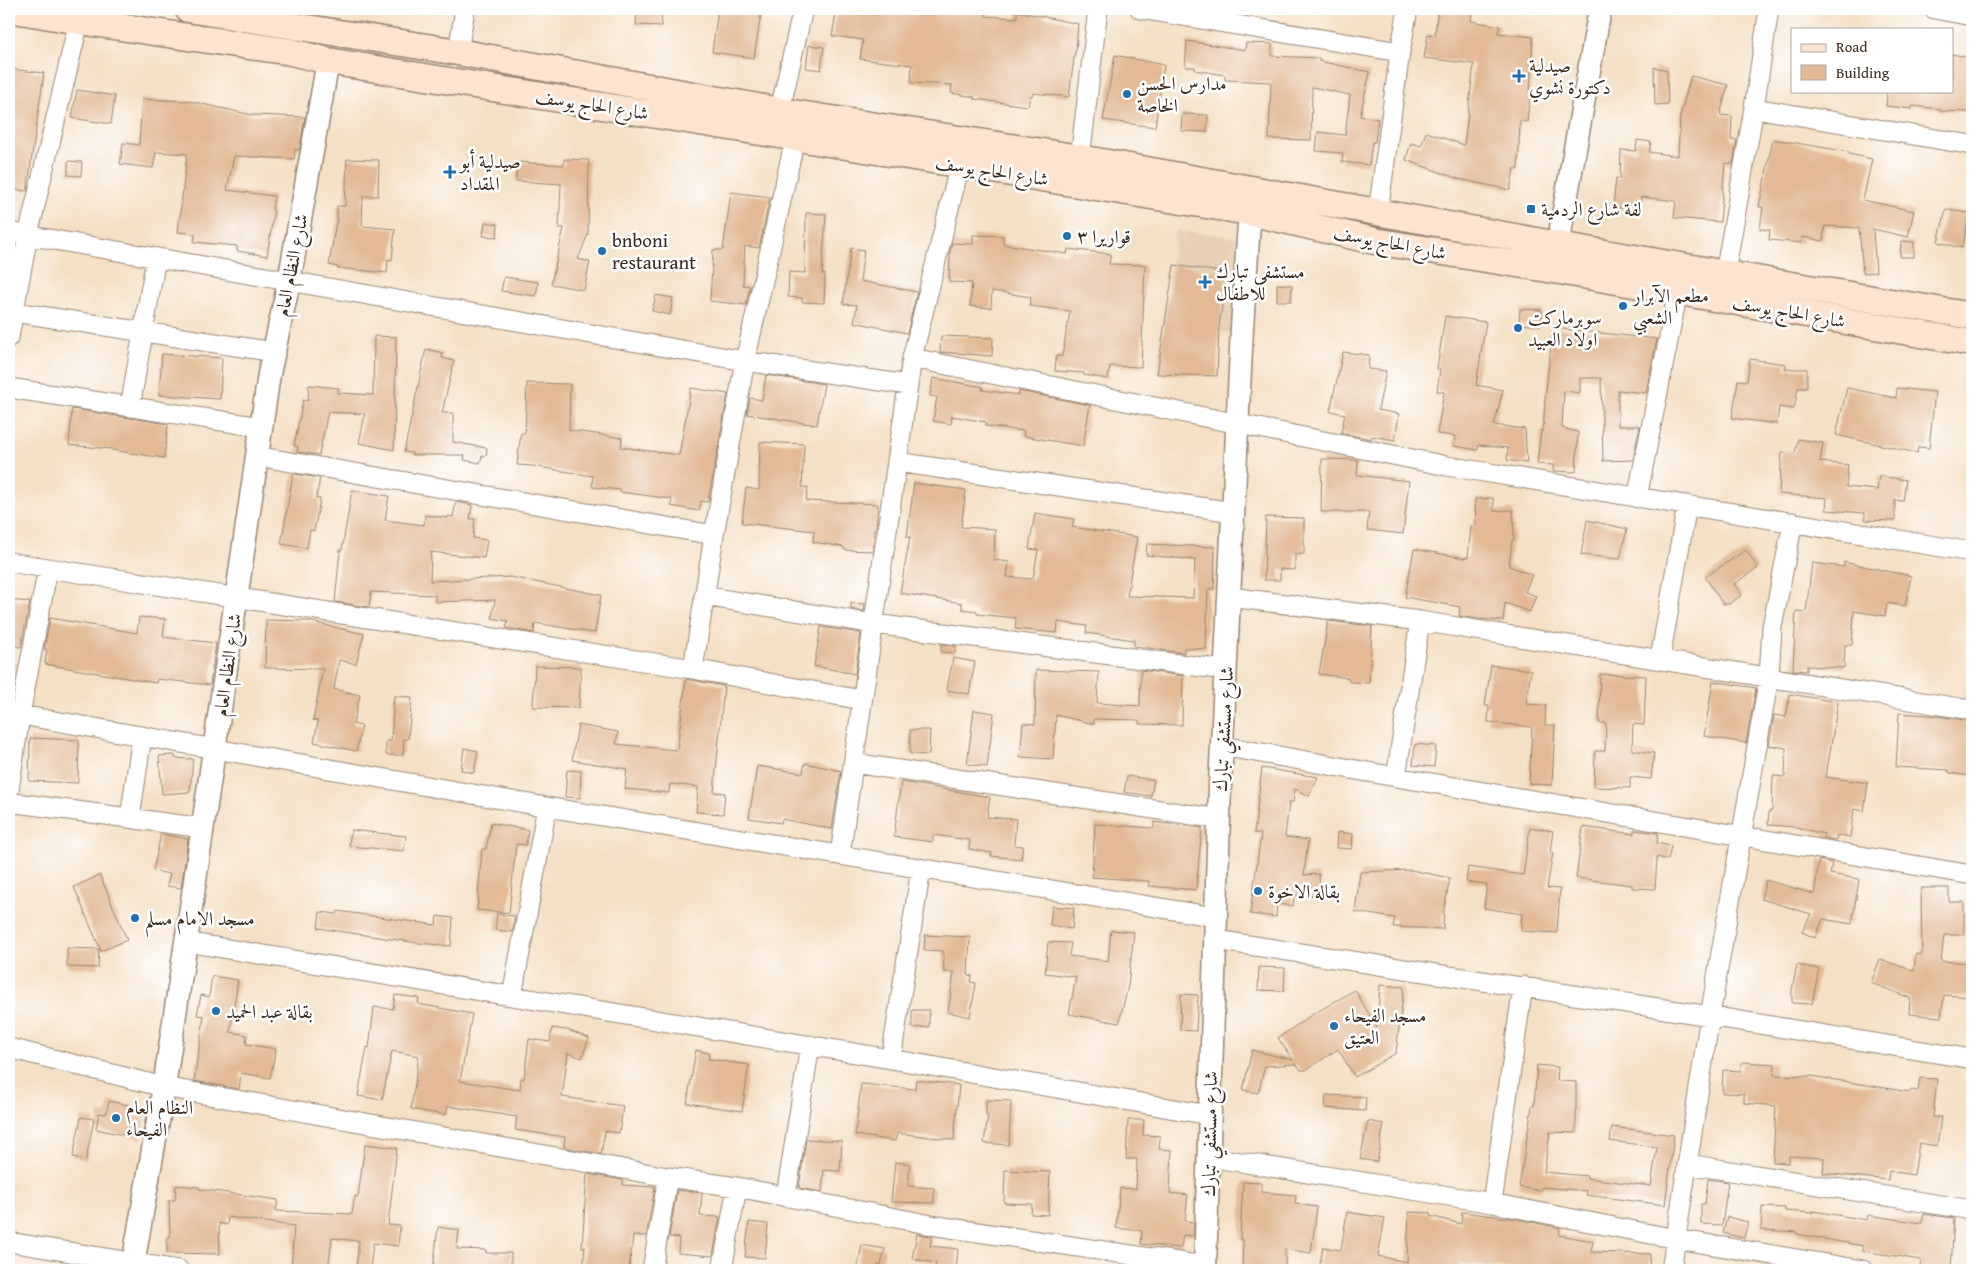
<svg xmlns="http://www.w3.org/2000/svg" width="1981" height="1279" font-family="'Gentium Book Plus',Amiri,serif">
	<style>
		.built { fill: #e7d0b5 }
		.building { fill: #e3ba95 }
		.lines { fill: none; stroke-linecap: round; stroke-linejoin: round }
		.minor-casing { stroke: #988572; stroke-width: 21 }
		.tertiary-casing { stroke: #988572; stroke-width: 25 }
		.secondary-casing { stroke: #988572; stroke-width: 29 }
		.minor { stroke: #fff; stroke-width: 19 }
		.tertiary { stroke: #fff; stroke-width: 22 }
		.secondary { stroke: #fde4d1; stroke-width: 26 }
		.poi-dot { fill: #1f6fb2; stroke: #fff; stroke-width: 2 }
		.labels { text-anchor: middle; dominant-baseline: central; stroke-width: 5; stroke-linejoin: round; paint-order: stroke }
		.poi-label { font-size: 19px; fill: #3b2a1e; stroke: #fff; text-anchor: start }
		.street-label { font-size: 19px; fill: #3b2a1e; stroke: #fff }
	</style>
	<rect width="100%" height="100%" fill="#fff"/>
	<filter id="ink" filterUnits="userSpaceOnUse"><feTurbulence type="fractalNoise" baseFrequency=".02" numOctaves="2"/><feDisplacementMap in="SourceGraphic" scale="10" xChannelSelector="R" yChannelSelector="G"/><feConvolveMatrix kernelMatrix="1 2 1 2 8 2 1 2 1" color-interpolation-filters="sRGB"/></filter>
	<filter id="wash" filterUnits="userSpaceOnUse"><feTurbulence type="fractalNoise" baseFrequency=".0096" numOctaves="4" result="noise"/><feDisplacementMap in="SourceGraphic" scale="20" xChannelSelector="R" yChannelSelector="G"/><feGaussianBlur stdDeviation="1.12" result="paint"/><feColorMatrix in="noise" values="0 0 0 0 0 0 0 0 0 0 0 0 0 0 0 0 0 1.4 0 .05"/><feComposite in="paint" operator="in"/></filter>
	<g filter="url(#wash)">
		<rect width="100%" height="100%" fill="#f4e0c5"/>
		<path class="built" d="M1176 230 1246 239 1233 333 1163 324Z"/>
		<g id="blocks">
			<path class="building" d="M637 9H662L661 26 636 25Z
				M718 9 761 14 754 58 712 52Z
				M837 9H987L986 16 1017 18V11L1078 24 1076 51H1075L1069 97 1033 93 1032 96H1030L1028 106 974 99 975 97 951 93 952 85 911 83 912 65 860 59 863 40 832 36Z
				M1438 9H1472L1471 21 1500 26 1498 33 1533 37 1530 94 1527 122 1520 121 1518 169H1514L1510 190 1459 179 1406 160 1411 143 1421 146 1426 132 1464 145 1474 64 1424 58 1428 34 1435 35Z
				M1187 41 1245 50 1246 43 1272 44V56L1319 58V61L1370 72 1360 116 1378 119 1375 142H1372L1369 165 1342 162 1343 153 1316 151 1318 132 1345 135 1350 95 1312 87 1311 140 1269 139 1271 82 1225 80V75L1195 70V67H1185Z
				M809 45 824 47 821 70 806 68Z
				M1952 54 1972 58V112L1940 111V109L1912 106V109L1886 106 1887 91H1952Z
				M1115 55 1164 65 1155 127 1103 120Z
				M1654 67 1667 70 1668 104 1655 105Z
				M9 69 44 73 27 191 9 189Z
				M1691 76 1728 85 1720 115 1732 116 1731 140H1737L1733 164 1725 163 1720 222 1674 218 1676 201 1641 197 1640 210 1613 207 1616 178 1620 179 1621 150 1636 151 1637 140 1651 142 1649 152 1669 155V156L1670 155 1678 156 1680 116Z
				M77 90 115 96 111 124 72 118Z
				M142 99 189 101 252 115 305 117 299 150 295 149 294 159 234 156 227 190 274 196 272 210 274 211 267 256 237 251V246L194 242 195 234 178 232 187 154 156 152 153 168 120 164 123 143 139 145Z
				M1182 114 1208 115 1207 132 1181 131Z
				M1773 139 1849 152V154L1872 159 1863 200 1914 211 1908 237 1873 229 1876 272 1863 273 1859 228 1825 226 1823 241 1802 237V243L1769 240 1770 230 1760 229 1763 207H1759Z
				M347 159 379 160 378 196H363L362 226 395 229 392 260 388 259 387 273 337 268 338 267 329 265 336 222H337V206H345Z
				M564 159 589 160 588 234 578 259 590 262 584 290 551 284 564 228H559L561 184 516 181 517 162 564 165Z
				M68 161 82 162 81 176 68 175Z
				M731 192 770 197 759 248 745 246 743 285 750 286 746 305 710 301 713 250H723Z
				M1946 210 1970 213 1962 248 1938 242Z
				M806 213 826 214 822 274H825L824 303 802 302V298L788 297 789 272 805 273Z
				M485 222 498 224 497 237 483 236Z
				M973 235 1003 236V244L1067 254 1068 249 1111 254 1109 264 1145 265 1141 367 1110 366 1108 379 1084 375V373L1055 371 1056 356H1062L1070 311 1029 306 1031 297 992 291 991 308 970 306 972 283 949 282 950 252 952 243 973 244Z
				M1901 241 1914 242V257H1900Z
				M851 248 864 250 860 281 917 292 907 333 854 322 857 305 843 304Z
				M1174 265 1227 273 1219 326 1217 376 1157 374Z
				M504 277 538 282 536 296 501 291Z
				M1277 284 1292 285 1291 301H1277Z
				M656 295 673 298 670 315 652 311Z
				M1520 309 1542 310 1541 326 1519 324Z
				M1445 316 1486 322 1476 385 1503 390 1494 425 1525 429 1527 463 1507 460 1508 448 1479 445 1478 450 1454 446 1455 436 1437 434 1444 392 1437 391 1440 370 1437 369Z
				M1553 328 1657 339 1646 393 1618 390V426H1640L1633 460 1603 461 1601 378H1580V393L1564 391 1562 428 1578 432 1576 472 1553 471V465L1537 464 1541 430 1543 431 1545 399Z
				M374 336 396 337 394 450 359 443 365 414 328 412 319 455 297 452 298 446H294L303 400 308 401 309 385 339 388 338 393 373 395Z
				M941 336 993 338 992 356 940 352Z
				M426 349 443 353 442 358 454 361 442 413H453V442L487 448 486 456H482L480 463 464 460 465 455H412V453L404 452Z
				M1343 352 1369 355 1368 369 1386 371 1378 410 1399 414 1395 440 1372 436 1371 439 1341 433 1345 414 1330 411Z
				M162 354 222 358 220 399 159 395Z
				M1750 359 1786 364 1785 369H1807V388H1798L1794 409 1779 407 1777 424 1732 418 1738 380 1747 381Z
				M766 375 824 384 817 425 747 414 750 398 762 400Z
				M933 378 983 387 982 390 1019 395V391L1090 405 1083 446 1023 436 1024 431 986 426V422L952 416 951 424 933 421 937 397 930 396Z
				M527 383 570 384 569 430 622 438 621 447 679 455 691 388 728 394 708 502 701 501 699 511 671 506 672 499 620 492 621 490 592 487 593 476 533 466 517 465 521 433H525Z
				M1847 388 1896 398 1897 388 1935 392 1929 448 1918 447 1917 453 1836 435Z
				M72 409 168 424 164 458 112 450V449L69 445Z
				M1798 439 1823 443 1820 462 1848 465 1846 487 1877 490 1879 476 1906 480 1903 501 1895 500V521L1865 520V513L1826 510 1827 498 1779 494 1782 452 1795 453Z
				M760 442 804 444 802 487H808L806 501 878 504 876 529H874L873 551 844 550V547L813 542 814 531 742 523 746 488 759 490Z
				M1322 459 1358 460 1357 475 1409 481 1403 534 1367 530 1369 512H1321Z
				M293 474 320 478 316 498 320 499 314 531 310 530 307 548 281 544Z
				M914 483 966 490 961 527 995 529 994 560 1009 562 1007 577 1033 579 1038 550 1029 549 1035 513 1074 519 1072 527 1137 537 1127 596 1193 598 1195 560 1146 555 1147 544 1215 547 1214 589H1208L1206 649 1184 648V653L1134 646V640L1086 633 1087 626 1058 622 1057 633 1015 629 1016 618 977 614V611L962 609V603L900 593 910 537H907Z
				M352 490 389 496 385 520 424 525 425 515 448 518V516L453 517 456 502 472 505 470 519H475L473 538 487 540 484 558 431 552 430 581 510 577 601 595 595 633 535 623 534 633 506 628 508 621 492 618 495 600 435 602V595L371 592 369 607 335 602 340 550H342Z
				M1493 498 1494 511 1513 510 1514 540H1512L1509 566 1532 575 1525 592 1536 596 1530 612 1505 603 1503 621 1478 619 1459 616 1460 607 1405 597 1414 549 1465 558 1468 557 1471 526H1476L1475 499Z
				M1266 517 1304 518V554H1295V570L1280 569V580H1264Z
				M1587 520 1627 529 1620 559 1581 555Z
				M1746 550 1758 568 1734 584 1742 595 1729 604H1723L1705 577Z
				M1844 562 1911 576 1905 606 1887 603 1885 616 1854 611 1852 645H1845L1844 668 1807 666V671L1793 670 1796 611 1806 612 1812 563 1844 567Z
				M9 600 30 602 21 647 9 646Z
				M851 603 865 604 864 611 851 609Z
				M139 617 165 619 163 637 216 643 210 685 157 679 156 683 45 664 47 650 44 649 50 618 137 633Z
				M266 620 308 621 364 634 356 664 339 660 334 689 360 695 353 724 362 726 356 751 314 742 318 721 313 720 323 669 265 668Z
				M1328 621 1372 626 1369 683 1349 682V678L1319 674Z
				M821 627 861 633 855 674 814 666Z
				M941 644 956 646 955 653 941 652Z
				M953 658 975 662 969 694 947 690Z
				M1491 665 1531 670 1526 704 1546 705 1545 725H1555L1552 785 1529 784 1532 727 1488 722 1489 706H1485Z
				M535 666 581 667 579 708 533 707Z
				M1036 670 1099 672 1097 703 1140 706 1141 670 1183 676 1182 725 1139 724V720L1094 719V724L1056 715 1053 759 1020 757 1023 723 1035 724Z
				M1600 674 1646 676 1644 725 1633 724 1632 750 1654 753 1651 779 1630 777V788L1594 787 1595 751H1605L1606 723H1599Z
				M686 679 724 686 714 792 725 793 723 814 696 812 698 787 670 784 669 793 625 789 627 769 572 760 578 725 618 732 616 744 677 750Z
				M1713 681 1756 688 1746 743 1704 736Z
				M1790 694 1838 702 1826 777 1868 783 1864 811 1854 809 1850 837 1837 835 1836 840 1823 838 1824 834 1796 827 1768 825 1769 811H1772L1773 776 1785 777 1786 748 1769 745 1774 715 1786 717Z
				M394 696 412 697 408 739H404L403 755H386V741H391Z
				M974 710 994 713 987 767 967 764Z
				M1899 713 1929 715 1972 721V776L1949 773V770L1896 767Z
				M910 730H930L929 755 910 754Z
				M30 738 79 740 78 783 29 781Z
				M1415 744 1436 746 1434 767 1413 765Z
				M464 748 478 751 474 773 461 770Z
				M175 755V758L193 759 190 792 162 794 159 756Z
				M805 763 841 771 832 829 782 819 781 823 749 818 757 766 803 773Z
				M1262 768 1318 777 1309 796 1295 789 1293 802H1289L1285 837 1308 840 1304 875 1319 874 1320 895 1294 896 1293 906 1277 904 1276 917 1250 914 1261 834 1254 833Z
				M567 770 581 771 580 798 565 797Z
				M1127 776 1154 780 1151 796 1124 792Z
				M901 782 990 797 987 817 1016 819 1014 845 1023 846 1021 859 991 856 992 853 969 849 970 840 933 835V842L894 837Z
				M1154 822 1202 828 1196 890 1149 886V881L1092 877 1095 824 1154 828Z
				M491 823 528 830 526 845 516 844 509 913 477 910 482 849H486Z
				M1530 827 1553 831 1550 853H1553L1547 888 1560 889 1557 933 1521 931 1522 914 1484 908 1487 884 1466 882 1468 867 1523 875Z
				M1583 827 1634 834V830L1658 833 1657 843 1671 846 1668 860 1657 857 1655 889 1632 888V885L1576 878Z
				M351 830 406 836 404 851 349 846Z
				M1337 832 1353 834 1352 849 1336 848Z
				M161 834 188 839 181 888 167 886 170 874 153 871Z
				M1819 860 1832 863 1830 874 1859 879 1852 924 1823 919 1815 938 1802 932 1811 914 1761 899 1766 880 1814 894Z
				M1411 870 1450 878 1444 910 1443 929 1393 927 1395 918 1355 912 1360 872Z
				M100 875 127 940 101 951 74 887Z
				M1921 888H1949V902H1964V935H1944L1941 961 1972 963V997L1944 995 1941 1017 1909 1014 1910 998 1871 983 1880 959 1914 971 1916 954 1922 955Z
				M1052 906 1074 908 1072 929 1050 925Z
				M338 911 436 925 437 916 453 918 451 946 418 943 318 928 320 912 337 914Z
				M497 914 515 916 512 932 495 930Z
				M1111 930 1134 932 1128 986 1119 1023 1069 1014 1076 977 1045 973 1048 942 1071 943 1069 956 1108 961Z
				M925 935 970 937 968 975 972 976 971 982 976 983 970 1017 948 1012 954 972H944L943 951 924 950Z
				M67 948 99 949 98 968 67 967Z
				M1797 965 1819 969 1812 1004 1792 1003V990Z
				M1259 967 1285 968 1284 991 1258 990Z
				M212 976 238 980 230 1032 247 1035 246 1044 276 1049 270 1078 241 1073 239 1089 194 1081 204 1016 197 1015 201 995 209 997Z
				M1380 985 1404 987 1396 1053 1355 1077 1338 1049 1306 1070H1301L1296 1064 1265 1066 1258 1093 1243 1090 1252 1050 1293 1060 1278 1038 1310 1016 1355 990 1377 1028Z
				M1181 994 1198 995 1196 1031 1180 1030Z
				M395 995 419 998 418 1004 472 1014 460 1081 520 1090 521 1078 524 1079 529 1039 550 1042 552 1028 567 1030 589 1038 582 1058 568 1053 562 1097 623 1106 619 1133 605 1131 601 1154 564 1147 565 1137 515 1130 517 1117 448 1106 446 1115 411 1109 419 1056 392 1051 382 1100 358 1096 367 1047 369 1048 374 1007 393 1009Z
				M912 1010H929V1027L912 1028Z
				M696 1050 709 1053 708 1059 749 1065 742 1111 687 1103Z
				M1742 1062 1775 1064 1774 1075 1811 1076 1910 1092V1090L1918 1091 1920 1078 1937 1079 1933 1117H1941L1937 1146 1919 1143 1914 1175 1889 1171 1888 1180 1823 1173 1824 1158 1789 1156V1163L1773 1162 1776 1106 1744 1103V1094L1722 1093 1723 1070 1741 1071Z
				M1537 1065 1558 1067 1557 1081 1576 1082V1133L1550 1132 1544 1172 1587 1176V1178L1651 1186 1657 1147 1610 1141 1612 1127 1674 1135 1665 1205 1586 1195 1587 1191 1542 1187 1541 1191 1519 1187 1532 1106H1534Z
				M916 1080 959 1085 954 1140 897 1133 895 1141 855 1135 861 1084 915 1089Z
				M1326 1095 1366 1097 1365 1111 1325 1108Z
				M986 1100 1011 1101 1009 1145 984 1143 988 1116H986Z
				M109 1101 147 1109 142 1139 96 1129 99 1113 106 1114Z
				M81 1117 94 1119 86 1160 73 1157Z
				M1128 1120H1144L1143 1135 1160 1136 1159 1149 1172 1150 1170 1193 1188 1195 1185 1221 1193 1222V1236L1183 1235 1181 1248 1141 1244 1142 1231 1116 1228 1120 1188 1136 1189 1137 1159H1126Z
				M1368 1121 1384 1124 1377 1162 1360 1159Z
				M806 1139 842 1141 840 1171 824 1170 822 1192 799 1188Z
				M365 1144 397 1148 388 1225 400 1226 398 1246 373 1243 370 1270H356L359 1241 332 1238 328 1270H291L294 1226 228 1217 227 1225 219 1223 220 1254 167 1253V1237H170L169 1200H175L176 1185 199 1187V1189L278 1200 276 1211 352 1214 355 1196 358 1197Z
				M895 1162 910 1164 908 1186 934 1188V1203L891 1202Z
				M1005 1170 1050 1172 1048 1215 1031 1214 1032 1204 1004 1203Z
				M587 1174 623 1180V1185L655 1187 646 1236H633L629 1270H583L585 1247H582Z
				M1708 1179 1728 1182 1722 1225 1701 1224V1204H1705Z
				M1243 1182 1261 1183V1192L1296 1195 1295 1204 1317 1207 1311 1253 1285 1249V1270H1242L1243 1240H1240Z
				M677 1190 702 1193 700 1216 720 1217 713 1256 678 1253 679 1238 669 1237Z
				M1762 1207 1785 1208V1211L1813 1213V1211L1867 1220 1868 1215 1922 1223 1924 1214 1954 1218 1951 1270 1920 1267 1921 1260 1863 1251V1246L1797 1234V1232L1761 1230Z
				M1347 1212 1385 1218 1378 1256 1407 1262 1409 1212 1430 1213V1216L1461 1224 1462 1212 1517 1219 1560 1228 1559 1235 1593 1241 1591 1252 1650 1254 1649 1270H1526L1459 1263 1458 1270H1319L1323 1247 1341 1250Z
				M1727 1217 1748 1222 1744 1238 1723 1233Z
				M749 1222 768 1224 765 1258 745 1257Z
				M438 1227 459 1230 457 1249 486 1250V1253H511V1270H433Z
				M917 1234 932 1236 930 1246 958 1249 956 1270H935L936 1263 912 1259Z
				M862 1245 885 1249 881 1265H878L877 1270H857Z"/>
		</g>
	</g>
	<g filter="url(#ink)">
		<use href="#blocks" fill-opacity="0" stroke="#988572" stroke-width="1"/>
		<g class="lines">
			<defs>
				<path id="minor" d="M1140 9 1400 52
					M1934 9 1972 16
					M458 52 465 9
					M1754 108 1972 145
					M777 123 803 9
					M1080 158 1098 9
					M1378 212 1400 52 1408 9
					M9 232 745 361 908 385
					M1725 274 1754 108 1769 9
					M14 312 274 352
					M9 337 28 235 79 21
					M912 358 1447 466 1972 552
					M9 388 261 427
					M130 407 156 258
					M256 456 714 535
					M897 462 1233 512
					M1637 498 1678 291
					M9 562 693 669 862 700
					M704 596 874 624 1225 670
					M1230 597 1420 621 1972 710
					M1660 659 1687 505
					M693 669 714 535 745 361 795 139
					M9 713 547 807 1216 917
					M1222 746 1396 777 1972 875
					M853 763 1219 819
					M1396 777 1420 621
					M9 790 20 715 48 568
					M9 802 203 828
					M130 818 142 736
					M840 855 912 358 963 152
					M1216 940 1710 1016 1972 1059
					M186 942 891 1059 1209 1115
					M512 996 547 807
					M9 1048 164 1087 668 1177 737 1187 937 1226 1205 1266
					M891 1059 921 869
					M1209 1157 1492 1203 1676 1239 1863 1270
					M1687 1164 1972 1210
					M786 1196 810 1045
					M1492 1203 1523 986
					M9 1242 179 1270
					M652 1270 668 1177
					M722 1270 737 1187
					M1671 1270 1710 1016 1769 677 1772 627 1793 522"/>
				<path id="tertiary" d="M1555 261 1600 9
					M132 1270 164 1087 186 942 269 374 289 282 328 61
					M1205 1270 1220 785 1242 328 1251 194"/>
				<path id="secondary" d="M9 9 79 21 291 52 328 61 1249 212 1374 241 1542 268 1972 343
					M188 9 458 52 780 111 1080 158 1564 246 1972 316"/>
			</defs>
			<use href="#minor" class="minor-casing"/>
			<use href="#tertiary" class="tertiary-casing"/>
			<use href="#secondary" class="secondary-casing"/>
			<use href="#minor" class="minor"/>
			<use href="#tertiary" class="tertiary"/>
			<use href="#secondary" class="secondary"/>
		</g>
	</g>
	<g class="poi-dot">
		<path d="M1516.5 68.5h5v5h5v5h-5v5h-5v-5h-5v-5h5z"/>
		<circle cx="1127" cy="94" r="5"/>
		<path d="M447.5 164.5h5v5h5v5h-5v5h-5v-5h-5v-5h5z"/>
		<rect x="1526" y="204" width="10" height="10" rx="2.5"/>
		<circle cx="1067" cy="236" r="5"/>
		<circle cx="602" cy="251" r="5"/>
		<path d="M1202.5 274.5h5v5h5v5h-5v5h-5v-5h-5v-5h5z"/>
		<circle cx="1623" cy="306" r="5"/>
		<circle cx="1518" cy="328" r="5"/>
		<circle cx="1258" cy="891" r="5"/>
		<circle cx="135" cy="918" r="5"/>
		<circle cx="216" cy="1011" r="5"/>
		<circle cx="1334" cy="1026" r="5"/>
		<circle cx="116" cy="1118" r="5"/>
	</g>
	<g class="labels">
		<g class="poi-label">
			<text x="1529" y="65">صيدلية<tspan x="1529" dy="22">دكتورة نشوي</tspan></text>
			<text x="1137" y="83">مدارس الحسن<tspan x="1137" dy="22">الخاصة</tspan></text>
			<text x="460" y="161">صيدلية أبو<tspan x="460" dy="22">المقداد</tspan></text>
			<text x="1541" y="209">لفة شارع الردمية</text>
			<text x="1077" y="236">قواريرا ٣</text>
			<text x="612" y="240">bnboni<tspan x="612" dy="22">restaurant</tspan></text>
			<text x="1216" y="271">مستشفى تبارك<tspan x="1216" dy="22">للاطفال</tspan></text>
			<text x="1633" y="295">مطعم الآبرار<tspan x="1633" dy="22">الشعبي</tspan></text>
			<text x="1528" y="317">سوبرماركت<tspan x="1528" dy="22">اولاد العبيد</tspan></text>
			<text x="1268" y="891">بقالة الاخوة</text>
			<text x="145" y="918">مسجد الامام مسلم</text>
			<text x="226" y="1011">بقالة عبد الحميد</text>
			<text x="1344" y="1015">مسجد الفيحاء<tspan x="1344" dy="22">العتيق</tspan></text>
			<text x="126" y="1107">النظام العام<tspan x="126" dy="22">الفيحاء</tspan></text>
		</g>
		<g class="street-label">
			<text transform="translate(592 104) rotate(9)">شارع الحاج يوسف</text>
			<text transform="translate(992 170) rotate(9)">شارع الحاج يوسف</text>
			<text transform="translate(1390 242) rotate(11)">شارع الحاج يوسف</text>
			<text transform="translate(291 265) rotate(-79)">شارع النظام العام</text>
			<text transform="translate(1789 311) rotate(10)">شارع الحاج يوسف</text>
			<text transform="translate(227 665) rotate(-82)">شارع النظام العام</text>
			<text transform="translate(1223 729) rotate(-87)">شارع مستشفي تبارك</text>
			<text transform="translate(1209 1134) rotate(-89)">شارع مستشفي تبارك</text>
		</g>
	</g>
	<rect width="1981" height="1279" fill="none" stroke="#fff" stroke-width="30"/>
	<rect x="1791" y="28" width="162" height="65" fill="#ffffff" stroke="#b1aaa5"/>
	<rect x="1801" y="44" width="25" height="8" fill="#fde4d1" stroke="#b1aaa5"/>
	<text x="1836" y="52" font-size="15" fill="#3b2a1e">Road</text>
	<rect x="1801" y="65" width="25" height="15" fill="#e3ba95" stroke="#b1aaa5"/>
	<text x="1836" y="78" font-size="15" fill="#3b2a1e">Building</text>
</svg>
